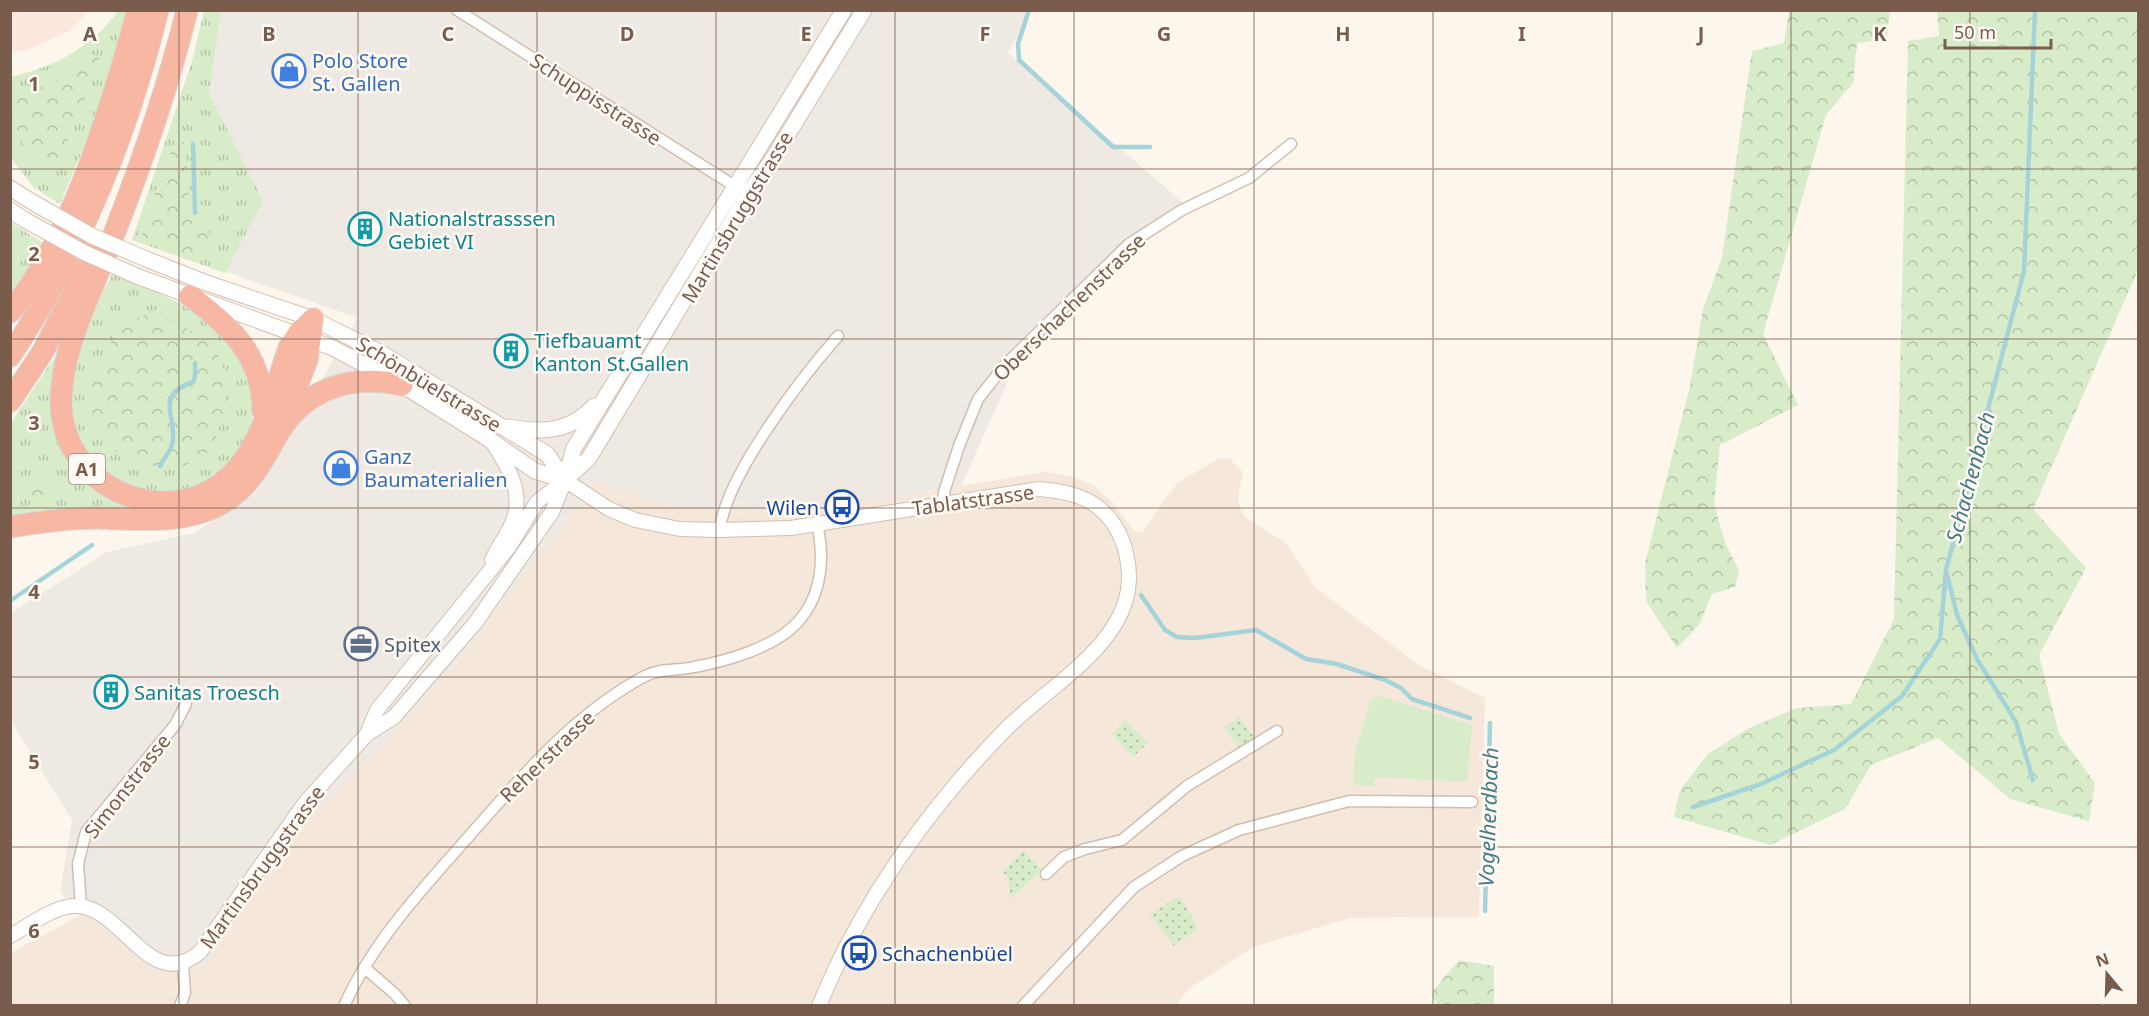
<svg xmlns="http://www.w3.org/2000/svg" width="2149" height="1016" font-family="'Noto Sans',sans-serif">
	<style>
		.residential { fill: #f5e8da }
		.commercial { fill: #fde8e0 }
		.industrial { fill: #efe9e4 }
		.grass { fill: url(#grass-tufts) }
		.forest { fill: url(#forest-crowns) }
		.park { fill: url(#park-dots) }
		.pitch { fill: #d8ecc9 }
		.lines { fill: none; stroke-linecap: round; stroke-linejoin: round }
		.stream { stroke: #a5d3da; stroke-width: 4.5 }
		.minor-casing { stroke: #d1beb0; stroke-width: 13 }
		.tertiary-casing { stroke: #d1beb0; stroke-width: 16 }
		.secondary-casing { stroke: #d6c0b0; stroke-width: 17 }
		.motorway-casing { stroke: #dad1cd; stroke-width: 23 }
		.minor { stroke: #fff; stroke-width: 10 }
		.tertiary { stroke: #fff; stroke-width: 14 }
		.secondary { stroke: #fff; stroke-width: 15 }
		.motorway { stroke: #f7b7a3; stroke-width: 21 }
		.secondary-bridge-casing { stroke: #d6c0b0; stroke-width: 17; stroke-linecap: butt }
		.secondary-bridge { stroke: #fff; stroke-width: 15 }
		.grid { fill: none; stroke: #7a5c4d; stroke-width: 1.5; stroke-opacity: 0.55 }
		.labels { text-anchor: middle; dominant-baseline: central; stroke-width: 5; stroke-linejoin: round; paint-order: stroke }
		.shield { fill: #fffaf3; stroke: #a28b7f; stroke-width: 1.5 }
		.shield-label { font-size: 18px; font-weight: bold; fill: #7a5c4d }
		.shop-label { font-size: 20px; fill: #366cbe; stroke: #fffaf3; text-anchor: start }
		.street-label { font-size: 20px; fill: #7a5c4d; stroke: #fffaf3 }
		.culture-label { font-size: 20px; fill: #0d838f; stroke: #fffaf3; text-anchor: start }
		.transit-label { font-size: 20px; fill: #164399; stroke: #fffaf3; text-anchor: end }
		.service-label { font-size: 20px; fill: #4e5e75; stroke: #fffaf3; text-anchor: start }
		.water-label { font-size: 21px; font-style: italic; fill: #437c86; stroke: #fffaf3 }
		.grid-label { font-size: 20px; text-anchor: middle; font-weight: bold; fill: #7a5c4d; stroke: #fffaf3; stroke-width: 5; stroke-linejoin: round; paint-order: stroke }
	</style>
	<defs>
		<pattern id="grass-tufts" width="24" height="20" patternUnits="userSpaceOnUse" patternTransform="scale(1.5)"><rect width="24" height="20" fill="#d8ecc9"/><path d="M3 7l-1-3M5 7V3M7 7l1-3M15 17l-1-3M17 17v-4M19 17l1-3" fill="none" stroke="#b4c2a5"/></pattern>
		<pattern id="forest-crowns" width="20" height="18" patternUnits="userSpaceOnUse" patternTransform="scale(1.5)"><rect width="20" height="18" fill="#d8ecc9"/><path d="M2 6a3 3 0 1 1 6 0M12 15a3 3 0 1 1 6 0" fill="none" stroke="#b4c2a5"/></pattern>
		<pattern id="park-dots" width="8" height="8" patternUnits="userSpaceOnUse" patternTransform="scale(1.5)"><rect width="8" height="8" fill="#d8ecc9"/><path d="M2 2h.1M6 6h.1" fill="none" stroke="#b4c2a5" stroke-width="1.8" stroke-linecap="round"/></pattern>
	</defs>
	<rect width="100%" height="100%" fill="#fdf6ec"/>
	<path class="residential" d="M1218 459H1230L1243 472 1238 498 1240 508 1245 517 1285 542 1316 588 1419 665 1485 698 1479 917 1350 918 1253 947 1190 988 1176 1005 11 1006V953L84 913 208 965 273 860 441 683 587 496 594 480 661 504 733 513 849 505 1044 472 1071 476 1093 485 1111 501 1135 532H1142L1177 483Z"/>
	<path class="commercial" d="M86 11 88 12 70 31 25 51H11V11Z"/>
	<path class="industrial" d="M220 11H1031L1008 53 1185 204 1012 372 961 486 849 505 733 513 661 504 594 481 587 496 441 683 273 860 208 965 153 971 60 893 72 820 11 721V613L107 552 194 533 256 492 358 318 210 266 207 94Z"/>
	<path class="grass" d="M118 11H128L107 91 60 204 33 187 11 158 10 77C54 67 91 48 118 11Z
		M204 11H221L209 93 263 201 225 273 132 240 192 61Z
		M11 222 43 243 11 295 10 222Z
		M112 274C147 289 187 302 217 328 237 346 248 368 252 394 265 485 137 530 88 453 79 440 72 422 71 407 68 359 92 315 112 274Z
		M58 352 70 455 165 508 11 521 10 424Z"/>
	<path class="forest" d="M1789 11H1890L1887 39 1857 43 1853 83 1826 115 1763 334 1798 405 1720 445 1714 504 1726 545 1739 570 1735 587 1712 594 1699 625 1677 648 1646 601 1645 563 1690 386 1703 309 1722 258 1752 51 1784 43Z
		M1937 11H2138V270L2033 509 2086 568 2039 655 2059 734 2095 783 2089 821 2010 799 1938 738 1871 765 1845 809 1770 845 1674 817 1680 790 1708 754 1749 728 1797 708 1851 704 1894 619 1908 41 1939 36Z
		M95 54 99 58 55 172H46L22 143 11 120V92L53 85 76 65Z
		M185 142 189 200 208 224 212 254 204 260 145 242 141 232 173 146Z
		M153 312C169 320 187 327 202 338 240 365 225 414 211 451L178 469 129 463 95 432 92 383 119 325Z
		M38 484H61V491L49 502 32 504 29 497Z
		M1459 960 1494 966V1005H1437L1431 993Z"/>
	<path class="park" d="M1239 717 1258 742 1242 752 1224 727Z
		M1125 720 1148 743 1133 757 1112 734Z
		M1023 850 1042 870 1011 899 1008 878 1003 872Z
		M1180 896 1198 929 1174 946 1149 914Z"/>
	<path class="pitch" d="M1380 696 1472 725 1467 782 1375 777 1373 786 1355 785 1352 778 1357 744 1371 700Z"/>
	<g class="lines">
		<path class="stream" d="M1029 10 1018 44 1019 60 1113 147H1150
			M193 144 195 213
			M160 466C163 459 170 452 172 445 179 417 152 396 193 382L195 377V363
			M1947 574 1957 615 1977 659 2016 722 2033 780
			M1141 595 1165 630 1177 637 1195 638 1256 630 1306 659 1337 664 1385 680 1401 688 1412 699 1470 718
			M10 601 92 545
			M1693 807 1761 784 1834 750 1902 696 1940 639 1946 570 2024 271 2035 10
			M1485 911 1490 723"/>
		<defs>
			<path id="minor" d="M457 10 736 187
				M942 505 944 492 959 446 978 399 1005 365 1129 244 1182 210 1249 178 1291 144
				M720 530C725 477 802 377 838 336
				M1046 874 1064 857 1085 849 1122 840 1187 786 1277 731
				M81 906 78 864 86 832 175 725 186 704
				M365 968 395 994 405 1006
				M180 1006 185 993 183 964
				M344 1006C370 948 414 898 456 851 513 787 567 718 645 676 661 668 677 671 694 667 727 661 773 648 797 623 822 596 825 559 817 524
				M1023 1006 1134 887 1182 856 1239 830 1349 801 1472 802"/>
			<path id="tertiary" d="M565 480 609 509 635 520 680 529 720 530 791 528 1039 489C1060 491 1082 494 1099 508 1127 531 1136 575 1123 608 1105 656 1043 692 1007 728 929 807 861 903 819 1006
				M492 560C498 546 510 532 514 518 523 491 507 465 493 443
				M367 734 377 710 509 547 537 502 564 481
				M10 936C30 925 51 908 73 906 121 902 149 996 200 952L304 804 367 734 394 717 476 622 552 512 565 480"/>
			<path id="secondary" d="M10 188 34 203
				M10 210 25 220
				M146 259 204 282 313 319 383 354 547 454 565 480
				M139 277 333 348 402 385 490 440 535 471 565 480
				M509 427C542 433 571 432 594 406
				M565 480 589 458 750 191 772 160 864 10
				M565 480 574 448 844 10"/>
			<path id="motorway" d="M187 10C168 87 143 160 114 234 94 288 62 343 61 401 61 489 169 535 231 475 264 444 274 389 289 348L298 334 313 319
				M190 296C231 326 263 357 263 411
				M10 312C74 237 112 105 138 10
				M10 356C82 248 127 135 158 10
				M10 401 42 353 97 248
				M285 416 307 360 313 319
				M10 527C39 522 68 518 97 518 143 519 190 526 230 498 254 481 265 456 279 432 306 388 352 374 402 385"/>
		</defs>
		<use href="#minor" class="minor-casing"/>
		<use href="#tertiary" class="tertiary-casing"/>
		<use href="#secondary" class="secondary-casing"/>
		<use href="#motorway" class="motorway-casing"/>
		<use href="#minor" class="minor"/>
		<use href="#tertiary" class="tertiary"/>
		<use href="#secondary" class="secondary"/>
		<use href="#motorway" class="motorway"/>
		<defs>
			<path id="secondary-bridge" d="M34 203 92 236 146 259
				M25 220 85 253 139 277"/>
		</defs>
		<use href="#secondary-bridge" class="secondary-bridge-casing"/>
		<use href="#secondary-bridge" class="secondary-bridge"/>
	</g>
	<path class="grid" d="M179 10V1006M358 10V1006M537 10V1006M716 10V1006M895 10V1006M1074 10V1006M1254 10V1006M1433 10V1006M1612 10V1006M1791 10V1006M1970 10V1006M10 169H2138M10 339H2138M10 508H2138M10 677H2138M10 847H2138"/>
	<defs>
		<symbol id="shop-ring" viewBox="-11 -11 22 22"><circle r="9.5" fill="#fffaf3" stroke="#3f7fe0" stroke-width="1.5"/><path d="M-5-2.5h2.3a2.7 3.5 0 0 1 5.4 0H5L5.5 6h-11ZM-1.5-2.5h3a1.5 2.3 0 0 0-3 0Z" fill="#3f7fe0"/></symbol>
		<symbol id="building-ring" viewBox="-11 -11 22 22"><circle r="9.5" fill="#fffaf3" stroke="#0f9aa8" stroke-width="1.5"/><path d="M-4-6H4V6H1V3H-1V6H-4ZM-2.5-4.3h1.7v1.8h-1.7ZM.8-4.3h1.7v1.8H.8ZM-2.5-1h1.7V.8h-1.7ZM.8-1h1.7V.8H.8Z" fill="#0f9aa8"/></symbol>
		<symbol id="bus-ring" viewBox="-11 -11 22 22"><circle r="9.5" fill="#fffaf3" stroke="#1a4fb4" stroke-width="1.5"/><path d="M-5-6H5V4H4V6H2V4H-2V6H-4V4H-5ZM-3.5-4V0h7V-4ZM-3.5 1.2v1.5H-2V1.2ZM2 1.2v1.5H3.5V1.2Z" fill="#1a4fb4"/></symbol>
		<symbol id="office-ring" viewBox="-11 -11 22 22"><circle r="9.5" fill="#fffaf3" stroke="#5c6f8a" stroke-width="1.5"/><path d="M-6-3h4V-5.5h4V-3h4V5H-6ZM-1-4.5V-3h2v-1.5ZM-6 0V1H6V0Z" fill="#5c6f8a"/></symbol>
	</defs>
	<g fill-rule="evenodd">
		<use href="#shop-ring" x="270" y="52" width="38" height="38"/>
		<use href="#building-ring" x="346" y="210" width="38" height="38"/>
		<use href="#building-ring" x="492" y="332" width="38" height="38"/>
		<use href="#shop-ring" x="322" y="449" width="38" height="38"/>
		<use href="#bus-ring" x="823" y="488" width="38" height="38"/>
		<use href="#office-ring" x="342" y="625" width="38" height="38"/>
		<use href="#building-ring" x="92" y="673" width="38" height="38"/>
		<use href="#bus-ring" x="840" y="934" width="38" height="38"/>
	</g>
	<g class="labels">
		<rect class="shield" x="69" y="454" width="36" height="30" rx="4.5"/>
		<g class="shield-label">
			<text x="87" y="469">A1</text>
		</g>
		<g class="shop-label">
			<text x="312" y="60">Polo Store<tspan x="312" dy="23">St. Gallen</tspan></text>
			<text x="364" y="456">Ganz<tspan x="364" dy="23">Baumaterialien</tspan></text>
		</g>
		<g class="street-label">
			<text transform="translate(596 99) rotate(33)">Schuppisstrasse</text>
			<text transform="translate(737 217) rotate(-59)">Martinsbruggstrasse</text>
			<text transform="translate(1069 307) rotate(-44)">Oberschachenstrasse</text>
			<text transform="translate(429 384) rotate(31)">Schönbüelstrasse</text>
			<text transform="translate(973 500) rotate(-8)">Tablatstrasse</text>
			<text transform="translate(547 756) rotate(-44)">Reherstrasse</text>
			<text transform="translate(127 786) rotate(-52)">Simonstrasse</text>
			<text transform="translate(262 867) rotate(-54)">Martinsbruggstrasse</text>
		</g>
		<g class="culture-label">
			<text x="388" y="218">Nationalstrasssen<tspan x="388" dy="23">Gebiet VI</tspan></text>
			<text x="534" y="340">Tiefbauamt<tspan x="534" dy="23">Kanton St.Gallen</tspan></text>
			<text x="134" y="692">Sanitas Troesch</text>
		</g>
		<g class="transit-label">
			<text x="819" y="507">Wilen</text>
			<text x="882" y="953" text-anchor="start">Schachenbüel</text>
		</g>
		<g class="service-label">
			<text x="384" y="644">Spitex</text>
		</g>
		<g class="water-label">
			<text transform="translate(1970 477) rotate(-75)">Schachenbach</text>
			<text transform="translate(1488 817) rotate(-88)">Vogelherdbach</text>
		</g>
	</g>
	<g class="grid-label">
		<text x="90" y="41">A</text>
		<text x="269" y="41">B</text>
		<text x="448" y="41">C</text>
		<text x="627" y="41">D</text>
		<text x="806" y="41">E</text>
		<text x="985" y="41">F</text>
		<text x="1164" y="41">G</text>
		<text x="1343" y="41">H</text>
		<text x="1522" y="41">I</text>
		<text x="1701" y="41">J</text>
		<text x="1880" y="41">K</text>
		<text x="34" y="91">1</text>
		<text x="34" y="261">2</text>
		<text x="34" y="430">3</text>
		<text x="34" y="599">4</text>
		<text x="34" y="769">5</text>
		<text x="34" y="938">6</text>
	</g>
	<rect width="2149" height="1016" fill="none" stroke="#7a5c4d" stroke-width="24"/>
	<g transform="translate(2107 974) rotate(341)" stroke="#fffaf3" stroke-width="4.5" paint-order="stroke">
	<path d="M0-4.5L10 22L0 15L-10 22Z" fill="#7a5c4d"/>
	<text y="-9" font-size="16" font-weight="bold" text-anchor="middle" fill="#7a5c4d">N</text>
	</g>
	<path d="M1945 39v9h106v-9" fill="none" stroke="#7a5c4d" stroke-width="3"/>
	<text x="1954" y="39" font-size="18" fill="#7a5c4d" stroke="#fffaf3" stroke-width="4.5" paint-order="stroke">50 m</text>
</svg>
